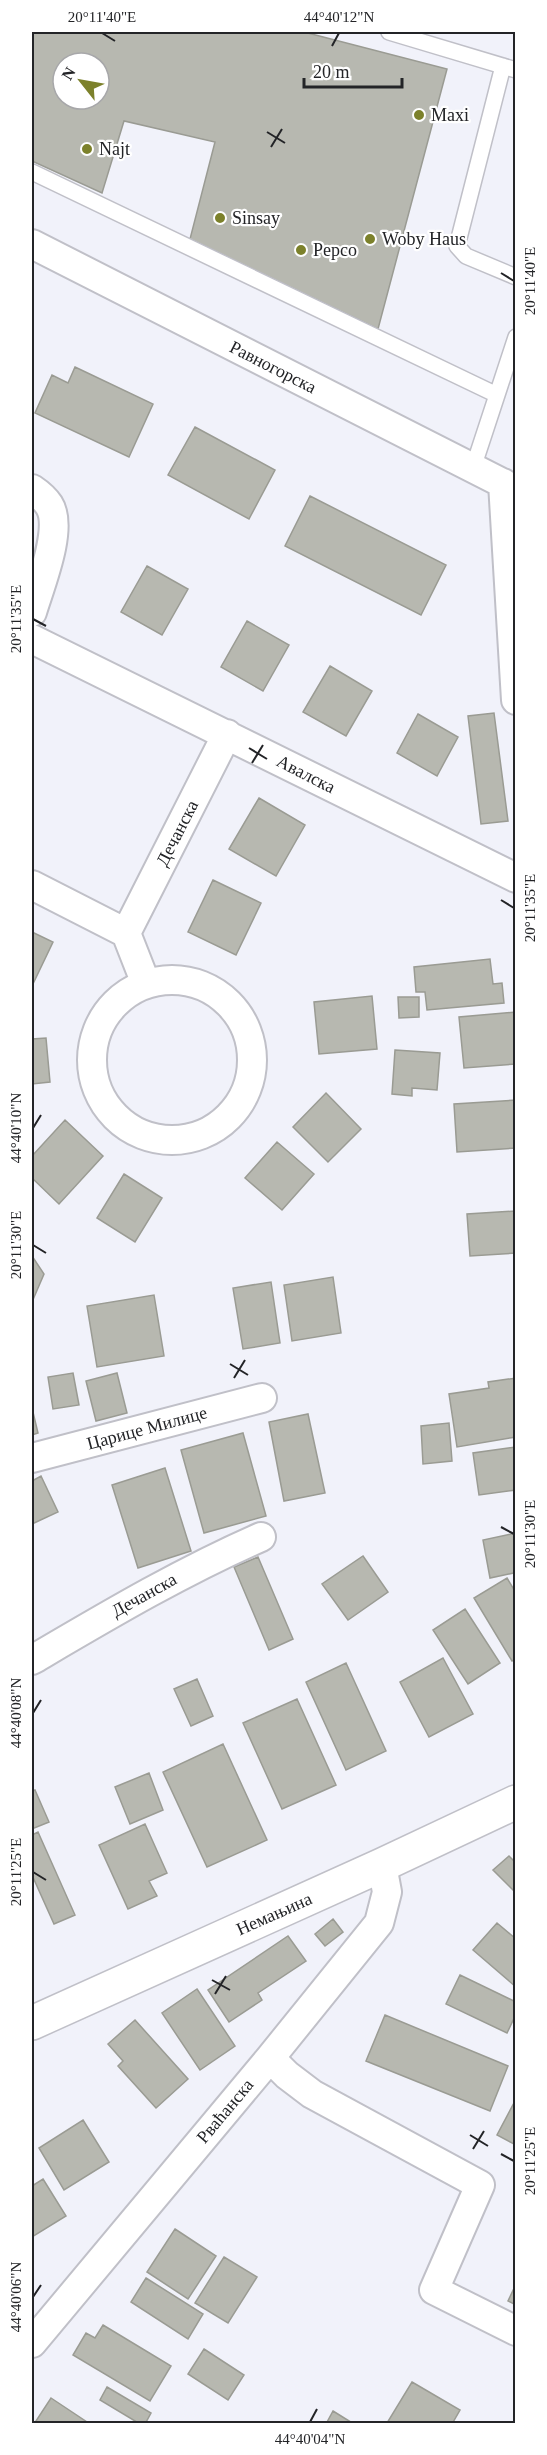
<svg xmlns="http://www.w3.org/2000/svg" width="547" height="2455" font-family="Georgia,serif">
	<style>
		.building { fill: #b7b8b0; stroke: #9a9b93; stroke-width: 1.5; fill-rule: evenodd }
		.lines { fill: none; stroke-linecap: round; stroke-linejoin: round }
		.service-casing { stroke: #c0c0c8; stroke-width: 18 }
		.minor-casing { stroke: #c0c0c8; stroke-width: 32 }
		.tertiary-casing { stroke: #c0c0c8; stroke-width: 36 }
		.service { stroke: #fff; stroke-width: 15 }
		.minor { stroke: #fff; stroke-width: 28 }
		.tertiary { stroke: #fff; stroke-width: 33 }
		.ticks { fill: none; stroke: #232427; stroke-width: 2 }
		.poi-dot { fill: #7c812b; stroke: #fff; stroke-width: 2 }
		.labels { text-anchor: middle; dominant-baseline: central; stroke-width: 4.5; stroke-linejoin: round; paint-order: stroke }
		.poi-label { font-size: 18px; fill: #232427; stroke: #fff; text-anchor: start }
		.street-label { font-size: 18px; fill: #232427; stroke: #fff }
		.neatline { fill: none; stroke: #232427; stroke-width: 2 }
		.ticks-label { font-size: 15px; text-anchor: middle; fill: #232427 }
	</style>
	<rect width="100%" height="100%" fill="#f1f2fa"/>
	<path class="building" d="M32 32H304L447 69 378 329 190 239 215 142 124 121 102 193 32 161ZM63 63H99V99H63Z
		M75 367 153 404 129 457 35 413 52 375 68 383Z
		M195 427 275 470 249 519 168 475Z
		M310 496 446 565 421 615 285 546Z
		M147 566 188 589 162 635 121 612Z
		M247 621 289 645 263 691 221 667Z
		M330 666 372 691 346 736 303 712Z
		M494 713 508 821 481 824 468 716Z
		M418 714 458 737 437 776 397 753Z
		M259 798 305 825 276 876 229 849Z
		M213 880 261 903 236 955 188 932Z
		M32 932 53 942 32 986Z
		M490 959 493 984 502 983 504 1003 427 1010 425 992H416L414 967Z
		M372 996 377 1049 319 1054 314 1002Z
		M398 997H419V1017L399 1018Z
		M516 1012V1064L464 1068 459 1017Z
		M46 1038 50 1082 32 1084V1039Z
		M395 1050 440 1053 437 1090 412 1088V1096L392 1094Z
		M326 1093 361 1129 328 1162 293 1127Z
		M516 1100V1148L457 1152 454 1104Z
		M65 1120 103 1156 59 1204 32 1178V1156Z
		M277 1142 314 1174 282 1210 245 1178Z
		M124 1174 162 1198 135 1242 97 1218Z
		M516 1211V1253L470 1256 467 1214Z
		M32 1256 44 1274 32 1302Z
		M333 1277 341 1333 292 1341 284 1285Z
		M271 1282 280 1343 243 1349 233 1288Z
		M154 1295 164 1356 97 1367 87 1306Z
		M73 1373 79 1405 53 1409 48 1377Z
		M117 1373 127 1413 96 1421 86 1381Z
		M516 1378V1437L457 1447 449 1394 489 1388 488 1382Z
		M32 1408 38 1433 32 1435Z
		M308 1414 325 1493 284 1501 269 1422Z
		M449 1423 452 1461 423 1464 421 1426Z
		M243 1433 266 1516 204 1533 181 1450Z
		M516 1447V1490L479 1495 473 1453Z
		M165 1468 191 1551 138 1568 112 1485Z
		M41 1476 58 1512 32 1524V1481Z
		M516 1533V1581L514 1573 490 1578 483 1540Z
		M363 1556 388 1592 348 1620 322 1584Z
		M258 1557 293 1639 269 1650 234 1567Z
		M507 1578 516 1593V1659L512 1661 474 1598Z
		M465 1609 500 1663 468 1684 433 1630Z
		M443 1658 473 1714 429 1737 400 1682Z
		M346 1663 386 1751 346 1770 306 1682Z
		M197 1679 213 1716 191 1726 174 1689Z
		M297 1699 336 1785 282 1809 243 1723Z
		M223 1744 267 1840 207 1867 163 1772Z
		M149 1773 163 1810 130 1824 115 1787Z
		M35 1790 49 1822 32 1829V1791Z
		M145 1824 167 1873 149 1881 157 1896 128 1909 99 1845Z
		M38 1832 75 1915 54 1924 32 1875V1835Z
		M509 1856 516 1863V1893L493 1870Z
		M333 1919 343 1932 325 1946 315 1934Z
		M497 1923 516 1939V1987L473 1950Z
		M288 1936 306 1961 258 1993 262 2000 229 2022 208 1990Z
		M460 1975 516 2002V2014L507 2033 446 2004Z
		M197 1989 235 2046 200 2070 162 2013Z
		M385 2015 508 2066 490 2111 366 2061Z
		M135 2020 188 2079 156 2108 118 2066 123 2061 108 2044Z
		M516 2099V2145L497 2135Z
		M83 2120 109 2162 64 2190 39 2148Z
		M43 2179 66 2216 32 2237V2186Z
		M175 2229 216 2256 188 2299 147 2272Z
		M224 2257 257 2277 228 2323 195 2303Z
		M146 2278 203 2314 188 2339 131 2302Z
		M516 2284V2305L508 2301Z
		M103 2325 171 2366 150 2401 73 2355 86 2333 95 2338Z
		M204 2349 244 2375 228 2400 188 2374Z
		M412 2382 460 2410 452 2424 387 2423Z
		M107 2387 151 2413 145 2424H140L100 2400Z
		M51 2398 90 2424H34Z
		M333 2411 354 2424H326Z"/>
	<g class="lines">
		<defs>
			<path id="service" d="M389 32 516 70
				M503 66 457 246 466 256 516 277
				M32 172 497 395
				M473 468 516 337"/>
			<path id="minor" d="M32 244 516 490
				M503 483 516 700
				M32 489C38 493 45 499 49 505 64 528 39 588 32 612
				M32 639 516 878
				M32 885 126 933
				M92 1060a80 80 0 1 1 160 0a80 80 0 1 1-160 0Z
				M146 984 126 933 227 734
				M32 1458 262 1398
				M32 1660C107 1616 181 1572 261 1537
				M270 2058 287 2075 312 2094 480 2185 434 2290 516 2331
				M32 2343 270 2058 379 1923 387 1892 382 1865"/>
			<path id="tertiary" d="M32 2023 382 1865 516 1802"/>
		</defs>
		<use href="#service" class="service-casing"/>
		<use href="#minor" class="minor-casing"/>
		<use href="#tertiary" class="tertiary-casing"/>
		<use href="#service" class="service"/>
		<use href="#minor" class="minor"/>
		<use href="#tertiary" class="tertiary"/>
	</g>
	<path class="ticks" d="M102 33 115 41M332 46 339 33M267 132 285 143M271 147 282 129M501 273 514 281M33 619 46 626M249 748 267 759M252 763 263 745M501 900 514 908M33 1128 41 1115M33 1245 46 1253M230 1364 248 1375M234 1378 245 1360M501 1527 514 1534M33 1713 41 1700M33 1872 46 1880M212 1980 230 1990M215 1994 226 1976M470 2135 488 2146M473 2149 484 2131M501 2154 514 2161M33 2297 41 2285M310 2422 317 2409"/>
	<g class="poi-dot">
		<circle cx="419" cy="115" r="6"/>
		<circle cx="87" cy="149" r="6"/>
		<circle cx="220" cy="218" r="6"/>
		<circle cx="370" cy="239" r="6"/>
		<circle cx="301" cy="250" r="6"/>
	</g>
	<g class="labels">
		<g class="poi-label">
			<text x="431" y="115">Maxi</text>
			<text x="99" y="149">Najt</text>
			<text x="232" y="218">Sinsay</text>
			<text x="382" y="239">Woby Haus</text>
			<text x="313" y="250">Pepco</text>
		</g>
		<g class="street-label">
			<text transform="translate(273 367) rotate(27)">Равногорска</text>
			<text transform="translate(306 774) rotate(27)">Авалска</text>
			<text transform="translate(177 833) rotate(-63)">Дечанска</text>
			<text transform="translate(147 1428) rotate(-15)">Царице Милице</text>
			<text transform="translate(144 1595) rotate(-29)">Дечанска</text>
			<text transform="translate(274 1914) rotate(-24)">Немањина</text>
			<text transform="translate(225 2111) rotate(-50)">Рваћанска</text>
		</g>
	</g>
	<rect width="547" height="2455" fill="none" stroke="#ffffff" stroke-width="66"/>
	<g transform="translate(81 81) rotate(301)"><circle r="28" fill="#ffffff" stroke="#a7a7a9" stroke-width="1.5"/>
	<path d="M0-4.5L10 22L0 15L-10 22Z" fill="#7c812b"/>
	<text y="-9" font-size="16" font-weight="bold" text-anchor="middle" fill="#232427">N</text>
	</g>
	<path d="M304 78v9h98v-9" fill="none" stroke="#232427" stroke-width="3"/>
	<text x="313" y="78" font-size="18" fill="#232427" stroke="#ffffff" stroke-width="4.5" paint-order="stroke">20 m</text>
	<rect x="33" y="33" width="481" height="2389" class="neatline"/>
	<g class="ticks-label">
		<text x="102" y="22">20°11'40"E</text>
		<text x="339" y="22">44°40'12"N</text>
		<text transform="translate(530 281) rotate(-90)" y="5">20°11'40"E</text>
		<text transform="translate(16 619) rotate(-90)" y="5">20°11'35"E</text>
		<text transform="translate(530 908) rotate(-90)" y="5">20°11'35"E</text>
		<text transform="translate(16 1128) rotate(-90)" y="5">44°40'10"N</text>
		<text transform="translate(16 1245) rotate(-90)" y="5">20°11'30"E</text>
		<text transform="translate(530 1534) rotate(-90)" y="5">20°11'30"E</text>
		<text transform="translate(16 1713) rotate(-90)" y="5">44°40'08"N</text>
		<text transform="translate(16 1872) rotate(-90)" y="5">20°11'25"E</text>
		<text transform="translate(530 2161) rotate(-90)" y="5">20°11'25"E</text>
		<text transform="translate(16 2297) rotate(-90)" y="5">44°40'06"N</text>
		<text x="310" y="2444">44°40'04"N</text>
	</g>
</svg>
